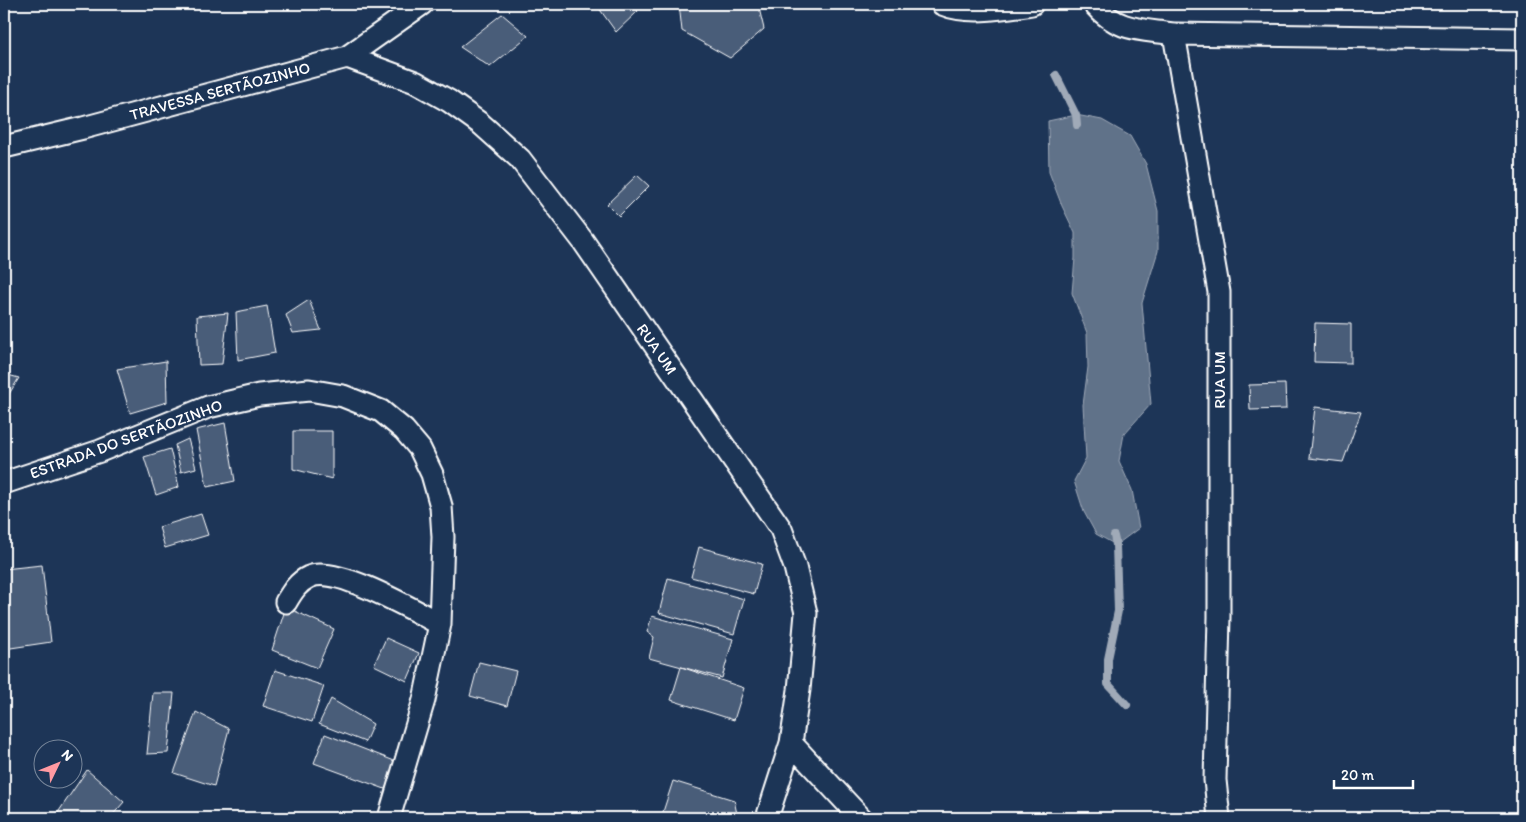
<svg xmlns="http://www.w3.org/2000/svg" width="1526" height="822" font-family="Itim,sans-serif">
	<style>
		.water { fill: #617289; stroke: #a0aab8 }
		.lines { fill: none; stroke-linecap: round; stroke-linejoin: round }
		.stream { stroke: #a0aab8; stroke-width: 8 }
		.building { fill: #4a5d79; stroke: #fff }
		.street-casing { stroke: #fff; stroke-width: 25 }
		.street { stroke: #1d3557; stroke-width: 21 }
		.labels { text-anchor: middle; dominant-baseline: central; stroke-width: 4; stroke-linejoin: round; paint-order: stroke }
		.street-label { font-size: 16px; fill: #fff; stroke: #1d3557 }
	</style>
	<rect width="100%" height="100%" fill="#1d3557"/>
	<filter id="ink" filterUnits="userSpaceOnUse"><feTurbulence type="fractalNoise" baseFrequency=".02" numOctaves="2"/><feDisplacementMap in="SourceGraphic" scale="10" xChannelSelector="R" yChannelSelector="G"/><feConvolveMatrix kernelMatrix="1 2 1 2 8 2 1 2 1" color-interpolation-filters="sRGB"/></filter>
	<g filter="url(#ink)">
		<path class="water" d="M1076 115 1102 120 1130 136 1146 164 1158 211V251L1142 303 1151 404 1124 434 1119 461 1132 490 1139 528 1116 545 1096 534 1084 512 1074 481 1086 458 1083 405 1088 367 1087 333 1072 293 1075 258V233L1062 206 1049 172 1048 121Z"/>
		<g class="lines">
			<path class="stream" d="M1056 75 1076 115 1077 125
				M1114 536 1116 545 1118 611 1108 659V684L1127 705"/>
		</g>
		<path class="building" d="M596 4H632L638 11 616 32Z
			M679 4H758L764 29 730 58 682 31Z
			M502 14 528 36 490 67 460 47Z
			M637 175 649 186 619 216 607 204Z
			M309 300 321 330 293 333 286 315Z
			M267 306 275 353 238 360 236 312Z
			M228 313 222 364 199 365 197 316Z
			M1315 323 1351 324V363L1314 362Z
			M166 361 167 402 130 413 117 369Z
			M4 374 19 378 4 402Z
			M1285 384 1286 409 1250 410 1249 385Z
			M1315 407 1361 412 1343 462 1309 458Z
			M225 423 235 481 207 487 196 430Z
			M293 431H332V479L293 469Z
			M188 439 196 468 181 472 175 445Z
			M170 449 179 487 156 495 144 457Z
			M201 514 208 535 165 548 159 527Z
			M699 547 762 564 754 594 691 577Z
			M42 565 51 642 4 649V569Z
			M668 578 744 599 734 634 659 613Z
			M286 607 334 629 317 668 272 650Z
			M652 616 733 639 722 678 649 658 654 637 647 632Z
			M386 638 419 653 407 681 374 665Z
			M479 662 516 671 507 706 470 696Z
			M681 667 744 688 734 720 671 700Z
			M275 670 324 686 312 722 263 706Z
			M153 693H174L168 753 147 754Z
			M331 699 373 724 365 742 319 724Z
			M196 712 229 729 214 786 174 773Z
			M325 734 397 762 385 789 314 763Z
			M87 770 124 802 110 818H64L57 814Z
			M673 781 734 800 737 814 735 818H661Z"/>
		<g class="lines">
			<defs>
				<path id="street" d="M942 4C968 15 1005 8 1032 4
					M1094 4C1118 32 1141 29 1174 34L1219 292V617L1215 780 1219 818
					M1174 34 1522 39
					M347 57 415 82 449 101 481 124 520 159 583 241 781 529 795 567 806 613 799 690 791 743 767 818
					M4 147 83 128 347 57 422 4
					M4 483 100 451 208 407 259 395 309 390 343 396 381 411 404 430 420 449 432 474 441 506 443 537 440 624 424 700 389 818
					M286 602C292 592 298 582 309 577 335 564 415 611 440 624
					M791 743 861 818"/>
			</defs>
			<use href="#street" class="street-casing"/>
			<use href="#street" class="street"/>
		</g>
	</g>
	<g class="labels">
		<g class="street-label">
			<text transform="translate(220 91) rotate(-15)">TRAVESSA SERTÃOZINHO</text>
			<text transform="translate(657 349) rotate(55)">RUA UM</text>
			<text transform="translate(1219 380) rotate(-90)">RUA UM</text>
			<text transform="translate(126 439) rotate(-20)">ESTRADA DO SERTÃOZINHO</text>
		</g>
	</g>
	<rect width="1526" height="822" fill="none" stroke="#1d3557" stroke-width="20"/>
	<rect x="10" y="10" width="1506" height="802" fill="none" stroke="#fff" stroke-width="2" filter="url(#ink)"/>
	<g transform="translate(58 764) rotate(47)"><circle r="24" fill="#1d3557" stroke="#77869a"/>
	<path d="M0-4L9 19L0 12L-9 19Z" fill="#ff9aa2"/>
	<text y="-8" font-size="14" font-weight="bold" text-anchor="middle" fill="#ffffff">N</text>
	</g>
	<path d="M1334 780v8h79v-8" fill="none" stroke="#ffffff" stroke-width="2.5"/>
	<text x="1341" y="780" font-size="15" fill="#ffffff" stroke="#1d3557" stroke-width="4" paint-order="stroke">20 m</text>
</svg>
